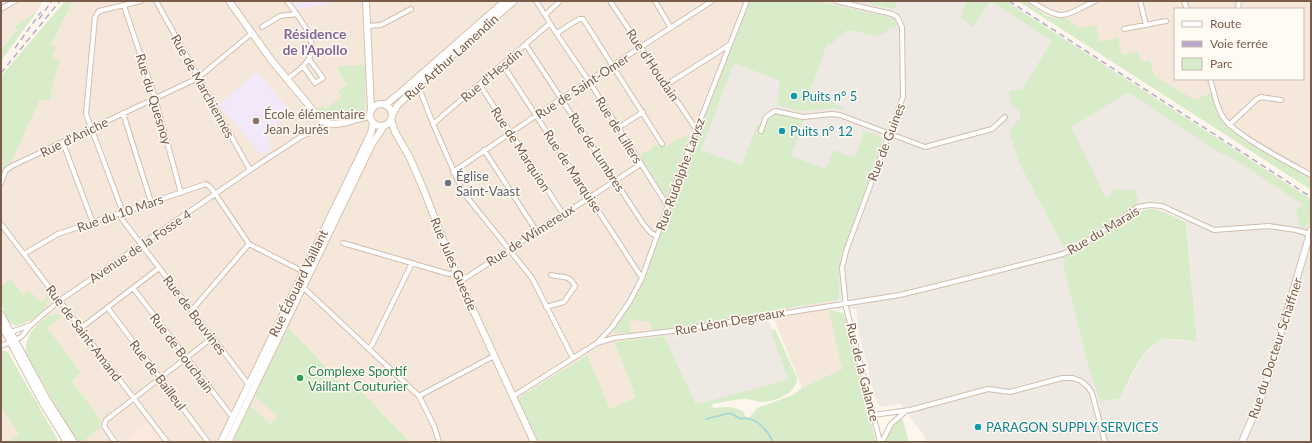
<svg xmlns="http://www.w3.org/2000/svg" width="1312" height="443" font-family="Lato,sans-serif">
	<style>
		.residential { fill: #f5e8da; fill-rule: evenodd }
		.commercial { fill: #fde8e0 }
		.industrial { fill: #efe9e4; fill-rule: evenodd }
		.education { fill: #f3e8fa }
		.green { fill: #d8ecc9 }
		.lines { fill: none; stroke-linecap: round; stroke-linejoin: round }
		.stream { stroke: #a5d3da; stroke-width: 1.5 }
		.street-casing { stroke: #d1beb0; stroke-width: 6 }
		.secondary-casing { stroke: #d6c0b0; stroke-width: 8 }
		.street { stroke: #fff; stroke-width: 4 }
		.secondary { stroke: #fff; stroke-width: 6 }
		.rail { stroke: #b9a8c9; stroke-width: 1.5; stroke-dasharray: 6 4; stroke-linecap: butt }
		.culture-dot { fill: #0f9aa8; stroke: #fffaf3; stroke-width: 1.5 }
		.education-dot { fill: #8d6e63; stroke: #fffaf3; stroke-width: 1.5 }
		.worship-dot { fill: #6b7280; stroke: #fffaf3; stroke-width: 1.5 }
		.leisure-dot { fill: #2e9e5b; stroke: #fffaf3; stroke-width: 1.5 }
		.labels { text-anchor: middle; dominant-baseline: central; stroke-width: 3; stroke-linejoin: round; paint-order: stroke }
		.street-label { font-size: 13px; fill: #7a5c4d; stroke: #fffaf3 }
		.culture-label { font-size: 13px; fill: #0d838f; stroke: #fffaf3; text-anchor: start }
		.education-label { font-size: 13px; fill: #785e54; stroke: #fffaf3; text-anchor: start }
		.worship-label { font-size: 13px; fill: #5b616d; stroke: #fffaf3; text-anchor: start }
		.leisure-label { font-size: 13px; fill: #27864d; stroke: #fffaf3; text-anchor: start }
		.neighbourhood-label { font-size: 14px; font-weight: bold; fill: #846695; stroke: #fffaf3 }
	</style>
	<rect width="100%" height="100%" fill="#fdf6ec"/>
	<path class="residential" d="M1 1H43L38 10 15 26 17 29 1 49Z
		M73 1H745L689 136 642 269 615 318 650 322 652 337 614 342 636 397 610 409 586 355 518 398 539 442H410L360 390 344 386 328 370 270 425 250 405 233 442H163L148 423 123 442H89L86 439 100 428 101 420 72 381 81 373 47 327 43 310 31 290 23 296 1 286V177L13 158 40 100H51V45Z
		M1025 1H1311V179L1228 128 1218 115 1211 93 1195 101 1154 76 1150 60 1141 62 1122 55 1099 42 1066 18H1056L1047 15ZM1175 9H1303V79H1175Z
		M828 309 842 369 802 388 773 317Z
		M1 407 19 434 8 442H1Z"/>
	<path class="commercial" d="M148 423 163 442H123Z"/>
	<path class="industrial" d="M745 1H1006L1311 199V442H926L924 436 900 404 880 407 875 397 859 334 856 309H828L767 318 797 378 696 404 664 336 652 337 650 322 615 318 642 269 689 136ZM1010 132 1097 180 1107 201 1110 221 1136 205 1151 202H1157L1186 216 1197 342 1166 339 1154 343 1141 359 1120 398 1100 402 1087 362 1063 264 1065 250 1020 165Z"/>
	<path class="education" d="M292 1H328L329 4 298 9Z
		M257 72 292 112 269 130 268 138 272 150 261 155 219 105Z"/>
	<path class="green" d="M65 1H73L51 45 56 47 52 57 60 60 51 90V100H40L13 158 1 177V76Z
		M750 1H816L892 18 896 21 897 30 891 27 888 28 887 32 878 36 847 30 830 45 827 44 810 91 822 95 847 111 835 108 799 111 777 105 780 81 734 63 701 150 742 165 758 123 760 126 759 130 763 132C774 102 780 117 804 120L791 156 826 169 833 150 855 158 864 131 878 135 882 139V144L840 259 839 297 836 300 652 331 650 322 630 320 631 333H614L613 332 633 300 647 272 688 156Z
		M871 1 882 3 883 1H897V5L892 9 870 4Z
		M966 1H1006L1311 199V220L1304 228 1299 227 1296 208 1303 207V205L1233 158 1220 153 1131 94 1127 93 1071 127 1107 200 1114 189 1135 190 1138 199 1136 205 1110 221 1113 227C1151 206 1145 202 1186 222L1197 342C1187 341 1175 338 1166 339 1144 341 1129 381 1120 398L1100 402 1087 362 1063 264 1065 250 1020 165 1009 132 1020 118V112L1011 104 1009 91 1022 89 1052 41 990 1 973 27 961 18Z
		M1018 1H1025L1047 16 1056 18H1066L1080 28 1096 25 1099 42 1118 37 1122 55 1138 51 1141 62 1150 60 1154 76 1195 100 1211 93 1218 115 1228 128 1311 179V190Z
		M38 10 1 61V49L17 30 15 26Z
		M365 65V113L333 121 321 115 317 109 322 105 325 109 342 97 339 93V90L347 85 338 71 339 66Z
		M688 135 689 136 667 197 665 198 640 157 644 151 648 152 654 146 660 144 663 147Z
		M11 279 23 295 30 290 40 302 49 295C48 312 31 322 16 326 1 321 1 299 1 286Z
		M828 309 843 313 847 321 876 442H539L518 398 587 355 610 409 636 397 614 342 664 336 696 404 788 380 771 331 775 329 797 378C798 393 774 402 761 402 756 402 751 399 746 399 736 399 723 402 712 404L713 408C726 407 734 405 745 413L744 415 749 418 757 408 793 395 802 388 842 369Z
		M58 314 63 315 47 327 81 373 72 381 101 420 100 428 86 439 89 442 78 441 59 412 26 354C23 336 40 316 58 314Z
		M288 328 344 386 360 390 410 442H233L250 405 270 424 278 417 255 396Z
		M1 350 8 352 59 442H8L19 434 1 407Z
		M902 417 909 442H885C888 431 892 423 902 417Z"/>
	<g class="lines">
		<path class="stream" d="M706 419 730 413 741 419C755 415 768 431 773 442"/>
		<defs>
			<path id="street" d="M141 1 99 11 95 17 86 114 122 210 121 218 249 385
				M156 1 250 170
				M536 1 545 15 560 1
				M610 1 696 129
				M655 1 671 28
				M836 1 892 14 897 17 902 27 903 97 846 251 842 268 846 307 880 442
				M1031 1C1063 22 1062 17 1095 1
				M1140 1 1146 25
				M1184 1 1187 9
				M124 6 155 98 181 193
				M1 9 15 1
				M1238 9 1239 1
				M545 15C558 37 574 59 589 81 615 122 641 164 667 205
				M367 26 381 25 411 9
				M262 27 280 16 297 14
				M1124 29 1166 21
				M557 33 579 19H583L662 144
				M526 45 644 225 651 233 657 236
				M503 65 642 278
				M303 66 315 83 323 78 309 59
				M287 79C294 74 303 68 308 60 321 42 297 15 287 1
				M1210 79C1214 91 1216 107 1223 117 1233 134 1291 164 1311 175
				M418 85 433 124 463 192 532 278 573 358
				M480 85 563 214
				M666 85 729 45
				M123 113 151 202
				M433 124 549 24
				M1229 125 1257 99 1261 97 1281 100
				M618 128 643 112
				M761 131 766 117 775 111 803 117 832 114 840 115 925 147 992 129 1005 117
				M63 143 93 223
				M484 150 537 232
				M453 172 562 98 712 1
				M1 183 6 170 12 166 198 78 252 33
				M1 224 167 442
				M343 243 449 274 456 273
				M24 254 58 234 206 184 210 187 214 192 249 244 304 272
				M461 281 641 164
				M303 287 419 396 434 426 439 442
				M133 288 233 418
				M546 307 564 302 575 286C569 274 563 278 551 275
				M108 308 208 442
				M192 310 249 244
				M81 328 159 268
				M8 333 31 325
				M597 343 614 338 672 331 900 295 981 275 1063 254 1083 244 1138 207 1149 205 1162 206 1214 230 1269 226 1296 230 1310 234
				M1 346 21 337 31 325 59 301 250 170 302 136 324 128 327 123
				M369 348 372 345 412 263
				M419 396 494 356
				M512 397 597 343 612 327 630 301 642 278 676 182 747 1
				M873 415 910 410 988 389 1010 392 1062 378H1073L1081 381 1088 387 1092 393 1105 442
				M115 442 104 426 106 420 212 338
				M882 442 891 424 905 412"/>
			<path id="secondary" d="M229 1 272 61 321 120C336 130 354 118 369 116
				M366 1 371 110
				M370 115a11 11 0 1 1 22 0a11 11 0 1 1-22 0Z
				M385 105 400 93 505 1
				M392 115 397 106 418 85 514 1
				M391 119 395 132 410 158 425 193 456 273 534 442
				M1 315 46 398 74 442
				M1 324 41 400 67 442
				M221 442 371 133 373 124
				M228 442 372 144 384 126
				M1242 442 1263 393 1311 230"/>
		</defs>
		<use href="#street" class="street-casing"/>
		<use href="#secondary" class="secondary-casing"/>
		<use href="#street" class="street"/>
		<use href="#secondary" class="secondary"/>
		<path class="rail" d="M1009 1 1311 197
			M39 19 52 1
			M15 48 41 12
			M1 73 60 1"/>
	</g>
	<g class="culture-dot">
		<circle cx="794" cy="96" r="4"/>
		<circle cx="782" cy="131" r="4"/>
		<circle cx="978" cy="427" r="4"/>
	</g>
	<circle class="education-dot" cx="256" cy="121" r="4"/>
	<circle class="worship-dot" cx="448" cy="183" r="4"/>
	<circle class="leisure-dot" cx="300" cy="378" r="4"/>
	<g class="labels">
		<g class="street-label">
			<text transform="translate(451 57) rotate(-42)">Rue Arthur Lamendin</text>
			<text transform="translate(653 65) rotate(56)">Rue d'Houdain</text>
			<text transform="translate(491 75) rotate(-40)">Rue d'Hesdin</text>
			<text transform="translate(203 86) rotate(61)">Rue de Marchiennes</text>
			<text transform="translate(582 86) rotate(-33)">Rue de Saint-Omer</text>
			<text transform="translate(154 99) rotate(73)">Rue du Quesnoy</text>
			<text transform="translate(619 130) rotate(58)">Rue de Lillers</text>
			<text transform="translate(74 137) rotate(-26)">Rue d'Aniche</text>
			<text transform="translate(886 142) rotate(-69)">Rue de Guines</text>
			<text transform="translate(521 149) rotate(57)">Rue de Marquion</text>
			<text transform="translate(597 152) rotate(57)">Rue de Lumbres</text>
			<text transform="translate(573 171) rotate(57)">Rue de Marquise</text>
			<text transform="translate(680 174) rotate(-70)">Rue Rudolphe Larysz</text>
			<text transform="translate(120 213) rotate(-19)">Rue du 10 Mars</text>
			<text transform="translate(1103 230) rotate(-31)">Rue du Marais</text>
			<text transform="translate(530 235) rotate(-33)">Rue de Wimereux</text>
			<text transform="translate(140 246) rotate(-34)">Avenue de la Fosse 4</text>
			<text transform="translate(454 264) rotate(67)">Rue Jules Guesde</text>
			<text transform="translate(298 283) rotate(-64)">Rue Édouard Vaillant</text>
			<text transform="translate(195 315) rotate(53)">Rue de Bouvines</text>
			<text transform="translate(730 321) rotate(-10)">Rue Léon Degreaux</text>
			<text transform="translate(84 333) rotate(53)">Rue de Saint-Amand</text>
			<text transform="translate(1275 348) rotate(-72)">Rue du Docteur Schaffner</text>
			<text transform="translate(182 353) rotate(53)">Rue de Bouchain</text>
			<text transform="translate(863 372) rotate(76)">Rue de la Galance</text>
			<text transform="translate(158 375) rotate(53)">Rue de Bailleul</text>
		</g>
		<g class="culture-label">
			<text x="802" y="96">Puits n° 5</text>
			<text x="790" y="131">Puits n° 12</text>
			<text x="986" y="427">PARAGON SUPPLY SERVICES</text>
		</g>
		<g class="education-label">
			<text x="264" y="114">École élémentaire<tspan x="264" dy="15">Jean Jaurès</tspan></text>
		</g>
		<g class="worship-label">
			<text x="456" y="176">Église<tspan x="456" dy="15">Saint-Vaast</tspan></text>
		</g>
		<g class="leisure-label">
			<text x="308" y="371">Complexe Sportif<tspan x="308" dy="15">Vaillant Couturier</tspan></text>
		</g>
		<g class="neighbourhood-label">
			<text x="315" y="33">Résidence<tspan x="315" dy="16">de l'Apollo</tspan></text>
		</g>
	</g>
	<rect width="1312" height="443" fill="none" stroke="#7a5c4d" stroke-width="4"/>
	<rect x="1174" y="8" width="130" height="72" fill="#fffaf3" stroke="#cabbb1"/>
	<rect x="1182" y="21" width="20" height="6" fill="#ffffff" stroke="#cabbb1"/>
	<text x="1210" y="28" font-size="12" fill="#7a5c4d">Route</text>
	<rect x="1182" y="41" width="20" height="6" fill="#b9a8c9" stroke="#cabbb1"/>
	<text x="1210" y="48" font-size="12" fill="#7a5c4d">Voie ferrée</text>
	<rect x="1182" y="58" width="20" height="12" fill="#d8ecc9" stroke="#cabbb1"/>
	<text x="1210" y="68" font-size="12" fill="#7a5c4d">Parc</text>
</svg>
